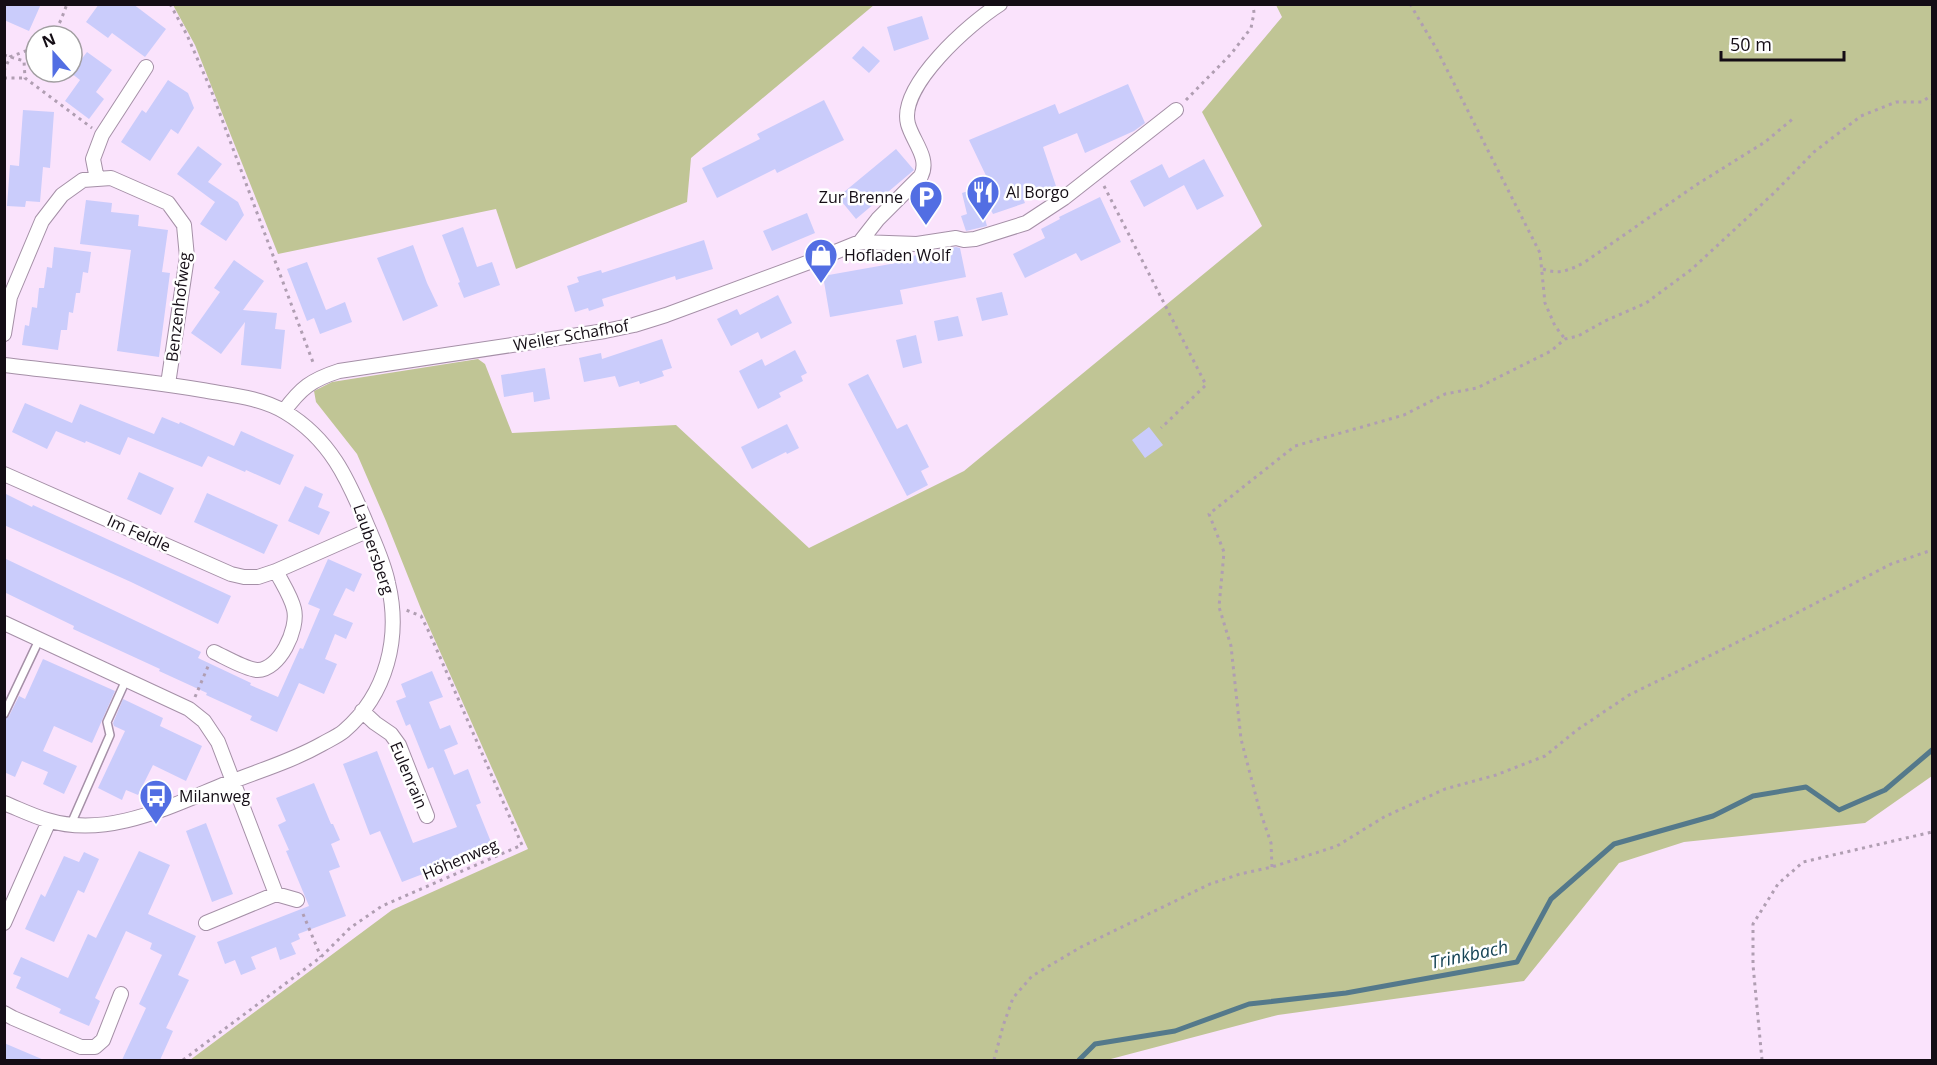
<svg xmlns="http://www.w3.org/2000/svg" width="1937" height="1065" font-family="'Open Sans',sans-serif">
	<style>
		.green { fill: #c0c595 }
		.lines { fill: none; stroke-linecap: round; stroke-linejoin: round }
		.stream { stroke: #54798b; stroke-width: 5 }
		.building { fill: #caccfb }
		.lane-casing { stroke: #a590a7; stroke-width: 10 }
		.street-casing { stroke: #a590a7; stroke-width: 16 }
		.path { stroke: #b09eb2; stroke-width: 3; stroke-dasharray: 3 4.5; stroke-linecap: butt }
		.lane { stroke: #fff; stroke-width: 7 }
		.street { stroke: #fff; stroke-width: 14 }
		.labels { text-anchor: middle; dominant-baseline: central; stroke-width: 5; stroke-linejoin: round; paint-order: stroke }
		.poi-label { font-size: 16px; fill: #140d15; stroke: #fff; text-anchor: start }
		.street-label { font-size: 16px; fill: #140d15; stroke: #fff }
		.water-label { font-size: 18px; font-style: italic; fill: #154355; stroke: #fff }
	</style>
	<rect width="100%" height="100%" fill="#fae3fc"/>
	<path class="green" d="M173 5H874L691 158 687 202 516 269 496 209 278 254 195 45Z
		M1276 5H1932V776L1865 823 1684 842 1619 863 1524 981 1278 1015 1107 1060H190L392 910 528 849 421 609 386 521 357 454 316 402 314 391 332 382 478 359 485 364 512 433 676 425 809 548 964 471 1262 226 1202 112 1282 17Z"/>
	<g class="lines">
		<path class="stream" d="M1079 1060 1095 1044 1175 1031 1249 1004 1346 993 1517 962 1551 899 1614 844 1713 816 1753 796 1806 787 1839 810 1885 790 1932 750"/>
	</g>
	<path class="building" d="M7 4H41L29 31 4 20V11Z
		M99 4H133L166 29 145 57 112 33 108 38 86 22Z
		M922 16 929 39 894 51 887 27Z
		M863 46 880 61 869 73 852 58Z
		M87 52 112 70 96 92 104 99 89 119 65 101 80 80 71 73Z
		M168 80 188 93 194 108 178 134 171 129 150 161 121 142 142 110 146 113Z
		M1128 84 1145 123 1134 131 1085 153 1077 133 1043 147 1056 186 1023 198 1025 203 993 214 979 187 990 184 969 140 1055 104 1059 114Z
		M824 100 844 140 777 173 775 169 717 198 702 168 760 139 757 134Z
		M23 110 54 112 50 168 43 167 40 202 26 201 25 207 7 206 10 165 19 166Z
		M198 146 222 164 208 182 238 202 244 215 226 241 200 224 215 202 177 174Z
		M896 149 914 170 856 219 838 197Z
		M1204 159 1224 196 1197 210 1184 185 1144 207 1130 181 1162 164 1169 178Z
		M977 188 987 226 966 231 961 216 967 214 962 193Z
		M1100 197 1121 242 1081 261 1076 253 1025 278 1013 254 1045 238 1041 229 1060 219 1059 217Z
		M86 200 112 203 111 212 139 215 138 226 168 230 162 272 170 273 159 357 117 351 131 250 80 244Z
		M807 213 815 233 772 251 763 231Z
		M463 227 477 267 492 262 500 285 464 298 458 283 460 282 442 235Z
		M704 240 713 269 676 280 675 276 602 299 604 306 589 311 588 308 575 312 567 286 579 282 577 277 601 270 602 273Z
		M413 245 427 283 438 306 403 321 377 258Z
		M54 247 91 252 88 273 83 272 80 293H76L73 313 69 312 67 330H61L58 350 22 345 25 325 29 326 32 307 37 308 39 288H44L47 267 52 268Z
		M956 247 960 248 966 277 900 290 903 304 830 317 823 276 913 260 912 256Z
		M234 260 264 281 243 310 277 313 275 329 285 330 281 369 241 365 245 322 221 354 191 333 220 292 214 288Z
		M307 262 326 310 345 302 352 322 320 334 314 318 307 321 287 269Z
		M1002 292 1008 315 982 321 976 298Z
		M778 295 792 323 761 339 758 332 731 346 717 319 737 309 740 315Z
		M958 316 963 336 938 341 934 321Z
		M916 335 922 363 903 368 896 340Z
		M662 339 672 368 662 371 664 376 640 384 639 381 619 387 615 376 584 382 579 358 601 353 602 359Z
		M795 350 807 373 801 376 803 381 779 393 781 397 758 409 739 371 762 359 765 366Z
		M545 368 550 399 534 402 533 392 504 397 501 375Z
		M868 374 897 429 907 424 929 467 921 471 928 485 907 496 848 384Z
		M25 403 72 423 80 404 154 434 162 417 179 424 180 422 234 446 241 431 294 455 280 485 246 470 245 472 208 456 202 467 128 437 120 455 86 441 85 443 56 431 47 449 12 432Z
		M787 424 799 448 787 454 786 452 752 469 741 447Z
		M1149 427 1163 445 1145 458 1132 440Z
		M139 472 174 488 161 515 127 499Z
		M305 486 323 494 318 507 330 512 319 535 288 521Z
		M4 493 32 507 33 505 231 596 218 624 131 582 4 525Z
		M207 493 278 525 264 554 194 522Z
		M4 558 201 652 198 658 251 683 250 685 278 697 300 648 303 649 320 609 308 604 328 559 362 574 354 592 346 588 333 615 353 623 346 639 335 634 325 659 337 664 324 694 299 683 277 732 250 720 252 716 206 695 207 693 159 671 160 669 73 629 74 626 4 592Z
		M43 659 115 691 92 743 54 726 43 751 77 766 64 794 43 784 48 772 22 761 15 777 4 772V720L9 716 19 696 25 699Z
		M432 671 443 697 429 702 440 729 450 725 458 744 444 750 454 775 468 769 481 803 476 805 493 847 402 882 380 831 370 835 343 764 377 751 413 843 457 827 433 767 428 769 410 724 406 726 396 701 406 697 401 684Z
		M123 699 163 718 160 726 202 746 186 781 153 765 138 795 126 790 122 800 98 788 125 731 114 726 113 723Z
		M314 783 331 824H333L340 840 331 844 340 867 329 871 346 916 298 934 300 939 291 943 296 954 280 960 276 947 251 957 256 969 241 975 235 960 225 964 217 942 309 906 286 851 289 850 278 825 286 821 276 798Z
		M206 823 233 894 212 902 186 831Z
		M139 851 170 865 148 914 196 936 178 975 189 980 166 1028 173 1031 160 1060H122L146 1008 139 1004 162 955 150 949 152 943 126 931 95 998 100 1001 89 1026 59 1013 61 1009 16 988 21 977 13 974 21 957 68 978 88 934 96 938Z
		M84 852 99 859 84 893 78 890 54 942 25 929 41 894 45 897 64 856 79 862Z
		M4 1043 44 1060H4Z"/>
	<g class="lines">
		<defs>
			<path id="lane" d="M4 714 39 640
				M71 824 110 735 107 722 126 680"/>
			<path id="street" d="M97 179 93 159 102 135 146 67
				M860 242 878 219 921 176C930 158 913 142 908 124 898 86 970 23 1000 4
				M4 334 10 297 42 221 62 195 83 180 111 178 168 203 184 225 187 257 168 384
				M4 365C70 373 136 379 202 390 229 395 260 397 285 412 330 439 348 479 367 525 375 544 384 563 388 583 401 637 387 694 344 731 338 736 329 740 322 744 292 761 261 770 228 783 172 805 109 839 47 820 33 816 19 809 4 803
				M284 411C301 388 311 380 339 371L605 331 634 325 666 315 823 257 860 242 917 244 956 238 964 240 975 239 1026 223 1064 198 1176 110
				M4 474 231 574 244 577H258L276 571 369 530
				M4 623 189 709 204 721 218 742 276 894 297 900
				M214 652C225 657 245 669 257 670 279 671 299 629 294 609 291 596 282 583 276 571
				M362 711 375 723 391 734 399 745 427 816
				M4 923 49 821
				M206 923 276 894
				M4 1013 13 1018 81 1047H95L103 1040 121 994"/>
		</defs>
		<use href="#lane" class="lane-casing"/>
		<use href="#street" class="street-casing"/>
		<path class="path" d="M170 4 187 35 211 90 314 365
			M1410 4 1436 48 1540 253 1545 303 1555 326 1565 339
			M52 36 61 20 67 4
			M4 55 24 61 25 78 92 128
			M4 71 10 57 36 47
			M4 78H25
			M1186 100 1231 54 1251 28 1254 13 1253 4
			M1104 186 1206 385 1161 428
			M1543 269C1559 275 1570 270 1585 262L1696 185 1765 142 1795 117
			M195 697 209 664
			M1272 867 1271 843 1259 808 1241 739 1231 646 1219 607 1224 552 1209 514 1295 446 1404 415 1445 394 1477 388 1551 351 1565 339 1578 336 1605 321 1646 303 1692 269 1775 192 1814 152 1861 116 1896 102H1922L1932 95
			M303 914 321 957
			M183 1060 321 957 350 928 382 906 522 845 429 632 421 616 406 610
			M994 1060 1003 1026 1013 998 1032 976 1081 947 1210 884 1240 874 1272 867 1337 846 1384 817 1445 789 1496 775 1545 756 1577 730 1629 695 1791 616 1891 564 1932 550
			M1762 1060 1753 965V924L1778 884 1803 862 1932 832"/>
		<use href="#lane" class="lane"/>
		<use href="#street" class="street"/>
	</g>
	<defs>
		<symbol id="restaurant-pin" viewBox="-11 -11 22 30"><path d="M0 17L-7.5 6A9.5 9.5 0 1 1 7.5 6Z" fill="#526ee3" stroke="#fff"/><path d="M-5-6h1v4h1v-4h1v4h1v-4h1v5L-1.5 .5V6h-2V.5L-5-1ZM5-6V6H3V1.5H1.5Q1.5-4 5-6Z" fill="#fff"/></symbol>
		<symbol id="parking-pin" viewBox="-11 -11 22 30"><path d="M0 17L-7.5 6A9.5 9.5 0 1 1 7.5 6Z" fill="#526ee3" stroke="#fff"/><path d="M-3.5-5.5H1a3.5 3.5 0 0 1 0 7H-1V5.5H-3.5ZM-1-3.4V-.6H.8a1.4 1.4 0 0 0 0-2.8Z" fill="#fff"/></symbol>
		<symbol id="shop-pin" viewBox="-11 -11 22 30"><path d="M0 17L-7.5 6A9.5 9.5 0 1 1 7.5 6Z" fill="#526ee3" stroke="#fff"/><path d="M-5-2.5h2.3a2.7 3.5 0 0 1 5.4 0H5L5.5 6h-11ZM-1.5-2.5h3a1.5 2.3 0 0 0-3 0Z" fill="#fff"/></symbol>
		<symbol id="bus-pin" viewBox="-11 -11 22 30"><path d="M0 17L-7.5 6A9.5 9.5 0 1 1 7.5 6Z" fill="#526ee3" stroke="#fff"/><path d="M-5-6H5V4H4V6H2V4H-2V6H-4V4H-5ZM-3.5-4V0h7V-4ZM-3.5 1.2v1.5H-2V1.2ZM2 1.2v1.5H3.5V1.2Z" fill="#fff"/></symbol>
	</defs>
	<g fill-rule="evenodd">
		<use href="#restaurant-pin" x="964" y="173" width="38" height="52"/>
		<use href="#parking-pin" x="907" y="178" width="38" height="52"/>
		<use href="#shop-pin" x="802" y="236" width="38" height="52"/>
		<use href="#bus-pin" x="137" y="777" width="38" height="52"/>
	</g>
	<g class="labels">
		<g class="poi-label">
			<text x="1006" y="192">Al Borgo</text>
			<text x="903" y="197" text-anchor="end">Zur Brenne</text>
			<text x="844" y="255">Hofladen Wolf</text>
			<text x="179" y="796">Milanweg</text>
		</g>
		<g class="street-label">
			<text transform="translate(178 307) rotate(-83)">Benzenhofweg</text>
			<text transform="translate(571 335) rotate(-10)">Weiler Schafhof</text>
			<text transform="translate(139 533) rotate(24)">Im Feldle</text>
			<text transform="translate(374 549) rotate(71)">Laubersberg</text>
			<text transform="translate(409 775) rotate(67)">Eulenrain</text>
			<text transform="translate(460 859) rotate(-23)">Höhenweg</text>
		</g>
		<g class="water-label">
			<text transform="translate(1469 954) rotate(-12)">Trinkbach</text>
		</g>
	</g>
	<rect width="1937" height="1065" fill="none" stroke="#140d15" stroke-width="12"/>
	<g transform="translate(54 54) rotate(339)"><circle r="28" fill="#ffffff" stroke="#a19ea1" stroke-width="1.5"/>
	<path d="M0-4.5L10 22L0 15L-10 22Z" fill="#526ee3"/>
	<text y="-9" font-size="16" font-weight="bold" text-anchor="middle" fill="#140d15">N</text>
	</g>
	<path d="M1721 51v9h123v-9" fill="none" stroke="#140d15" stroke-width="3"/>
	<text x="1730" y="51" font-size="18" fill="#140d15" stroke="#ffffff" stroke-width="4.5" paint-order="stroke">50 m</text>
</svg>
